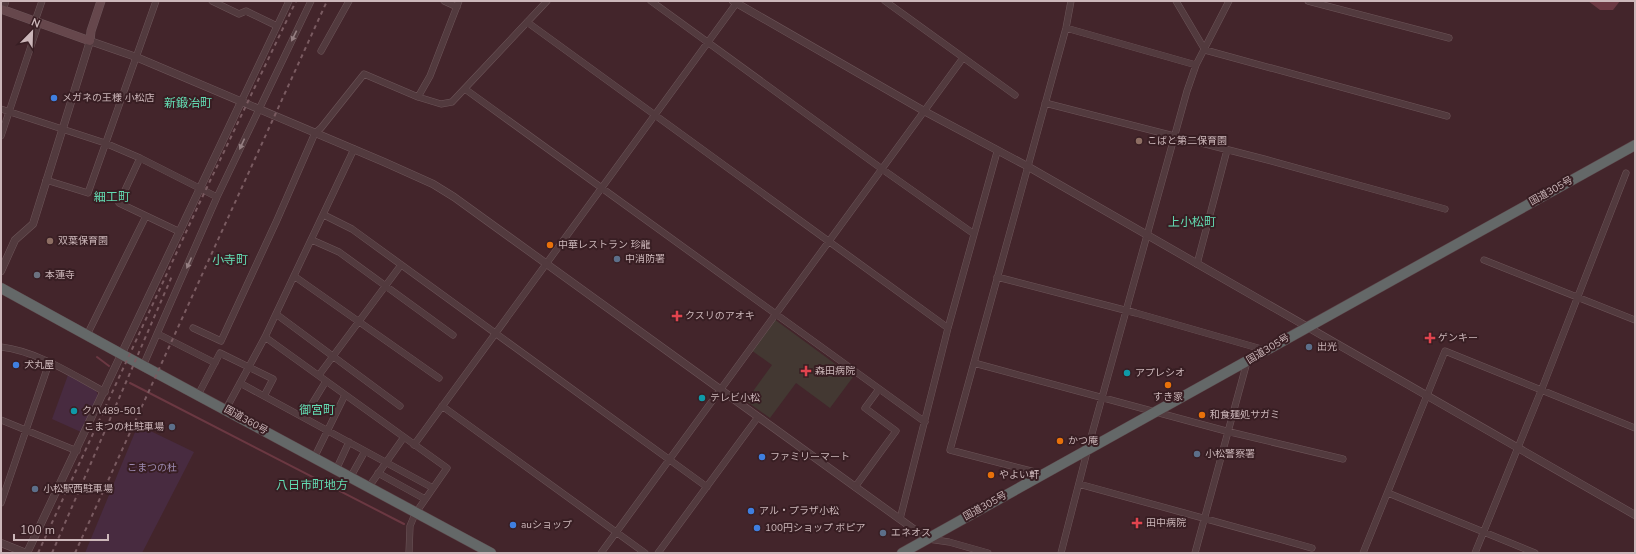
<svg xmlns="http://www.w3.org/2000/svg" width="1636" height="554" font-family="'Nunito Sans','Noto Sans JP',sans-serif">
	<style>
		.medical { fill: #433832 }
		.green { fill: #482b40 }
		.water { fill: #6b3842 }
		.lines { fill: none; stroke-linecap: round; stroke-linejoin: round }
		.stream { stroke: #6b3842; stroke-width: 2 }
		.minor-casing { stroke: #6d5559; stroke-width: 7 }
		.tertiary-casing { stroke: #6d5559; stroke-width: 8 }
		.secondary-casing { stroke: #6d5559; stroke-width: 9 }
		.trunk-casing { stroke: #5a4146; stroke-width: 11 }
		.minor { stroke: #523a3e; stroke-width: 6 }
		.tertiary { stroke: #523a3e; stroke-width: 7 }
		.secondary { stroke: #66474c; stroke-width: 8 }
		.trunk { stroke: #646868; stroke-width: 10 }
		.rail { stroke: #7a5b61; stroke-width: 2; stroke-dasharray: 4 4; stroke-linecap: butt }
		.oneway { fill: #957f82 }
		.shop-dot { fill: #3f7fe0; stroke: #381e23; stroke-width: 1.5 }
		.education-dot { fill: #8d6e63; stroke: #381e23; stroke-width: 1.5 }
		.food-dot { fill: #e8710a; stroke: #381e23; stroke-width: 1.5 }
		.service-dot { fill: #5c6f8a; stroke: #381e23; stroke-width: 1.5 }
		.worship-dot { fill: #6b7280; stroke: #381e23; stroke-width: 1.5 }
		.health-dot { fill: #e0444e; stroke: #381e23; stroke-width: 1.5 }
		.culture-dot { fill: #0f9aa8; stroke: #381e23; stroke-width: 1.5 }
		.labels { text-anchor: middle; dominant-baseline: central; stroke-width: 4; stroke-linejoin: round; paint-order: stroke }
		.poi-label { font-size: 10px; fill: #ccb7ba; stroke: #381e23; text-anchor: start }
		.street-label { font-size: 10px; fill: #ccb7ba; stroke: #381e23 }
		.park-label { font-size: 10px; fill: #9c8ab1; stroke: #381e23 }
		.quarter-label { font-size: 12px; fill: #63dbb2; stroke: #381e23 }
	</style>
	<rect width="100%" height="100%" fill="#43252b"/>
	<path class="medical" d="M774 319 853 377 830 408 796 383 770 418 746 401 772 365 751 350Z"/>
	<path class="green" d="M68 375 96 391 98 395 81 432 52 419Z
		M138 425 194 452 142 553H85Z"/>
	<path class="water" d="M1588 1H1620L1613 10H1600Z"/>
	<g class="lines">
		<path class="stream" d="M97 357 109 366
			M130 383 404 524"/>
		<defs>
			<path id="minor" d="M212 1 239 14 246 11 277 26
				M444 1 457 7
				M651 1 882 169 974 234
				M885 1 1015 95
				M1176 1 1205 50 1447 116
				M1308 1 1449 38
				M3 10 6 1
				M35 21 42 1
				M527 22 948 328
				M1066 28 1196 65
				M321 51 349 1
				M465 89 925 422
				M418 97 430 76 459 1
				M241 102 289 1
				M1045 103 1264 159 1445 209
				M1 109 105 143 140 158 119 203 180 232
				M1 136 39 22
				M140 158 217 197
				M46 180 88 193 156 1
				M324 215 352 229 707 487
				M312 240 339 252 453 335
				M1484 260 1635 320
				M1197 264 1227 150
				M294 276 439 378
				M997 277 1136 313 1265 350
				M276 314 400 406
				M193 328 221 341 277 220 315 133 321 128 364 74 418 97 441 104 452 102 547 1
				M158 334 215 363
				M87 335 146 216
				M265 337 447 468 415 514 410 526 409 553
				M1 347C37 351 73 375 105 392
				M974 363 1226 431 1343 459
				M143 366 217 197 311 1
				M319 375 401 265
				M240 383 433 488
				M198 395 220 353 273 379 264 396
				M442 406 645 553
				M226 409 265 337 354 149
				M304 417 326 381
				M1 420 77 451
				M414 445 738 1
				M314 458 345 395
				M336 470 349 442
				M378 473 425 499
				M1043 474 950 450 1066 28 1071 1
				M350 478 365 451
				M1079 484 1312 548
				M855 487 896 431 865 408 879 389
				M368 488 404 437
				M1388 493 1535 553
				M1 503 49 363
				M900 519 948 328 997 152
				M928 539 949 542 988 553
				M601 553 963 58
				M658 553 758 417
				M1061 553 1088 448 1187 91 1196 65 1229 1
				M1195 553 1247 362
				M1363 553 1445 351 1635 428
				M1475 553 1541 391 1626 173"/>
			<path id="tertiary" d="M733 1 924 111 1027 166 1635 515
				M1 271 15 240 33 224 90 41 136 57 384 162 433 184 454 197 926 538
				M1 543 26 553
				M27 553 241 102"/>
			<path id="secondary" d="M1 9 90 41 91 31 101 1"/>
			<path id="trunk" d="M1 288 123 355 491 553
				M902 553 1635 145"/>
		</defs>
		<use href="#minor" class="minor-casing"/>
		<use href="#tertiary" class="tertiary-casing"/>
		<use href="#secondary" class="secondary-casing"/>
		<use href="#trunk" class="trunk-casing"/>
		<use href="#minor" class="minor"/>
		<use href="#tertiary" class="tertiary"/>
		<use href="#secondary" class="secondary"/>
		<use href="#trunk" class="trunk"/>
		<path class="rail" d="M38 553 199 204 296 1
			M52 553 172 276
			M75 553 327 1"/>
	</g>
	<defs><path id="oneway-solid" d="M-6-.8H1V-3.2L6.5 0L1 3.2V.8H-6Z"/></defs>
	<g class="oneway">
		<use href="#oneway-solid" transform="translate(294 36) rotate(116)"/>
		<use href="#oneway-solid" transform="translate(242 144) rotate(115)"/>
		<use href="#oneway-solid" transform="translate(189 263) rotate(114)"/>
	</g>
	<g class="shop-dot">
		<circle cx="54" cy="98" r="4"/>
		<circle cx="16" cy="365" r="4"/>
		<circle cx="762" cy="457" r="4"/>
		<circle cx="751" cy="511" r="4"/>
		<circle cx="513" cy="525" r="4"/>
		<circle cx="757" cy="528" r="4"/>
	</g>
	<g class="education-dot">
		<circle cx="1139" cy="141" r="4"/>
		<circle cx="50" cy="241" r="4"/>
	</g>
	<g class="food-dot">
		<circle cx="550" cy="245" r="4"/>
		<circle cx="1168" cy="385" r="4"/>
		<circle cx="1202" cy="415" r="4"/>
		<circle cx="1060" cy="441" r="4"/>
		<circle cx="991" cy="475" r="4"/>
	</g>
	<g class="service-dot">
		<circle cx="617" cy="259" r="4"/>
		<circle cx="1309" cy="347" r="4"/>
		<circle cx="172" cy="427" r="4"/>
		<circle cx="1197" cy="454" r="4"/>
		<circle cx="35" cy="489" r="4"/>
		<circle cx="883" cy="533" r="4"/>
	</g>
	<circle class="worship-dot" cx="37" cy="275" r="4"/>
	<g class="health-dot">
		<path d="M675 310h4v4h4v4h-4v4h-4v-4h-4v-4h4z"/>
		<path d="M1428 332h4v4h4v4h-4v4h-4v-4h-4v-4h4z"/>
		<path d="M804 365h4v4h4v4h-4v4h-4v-4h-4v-4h4z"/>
		<path d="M1135 517h4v4h4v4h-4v4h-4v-4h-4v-4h4z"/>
	</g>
	<g class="culture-dot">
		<circle cx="1127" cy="373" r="4"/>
		<circle cx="702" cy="398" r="4"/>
		<circle cx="74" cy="411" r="4"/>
	</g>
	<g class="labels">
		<g class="poi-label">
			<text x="62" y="98">メガネの王様 小松店</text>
			<text x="1147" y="141">こばと第二保育園</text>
			<text x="58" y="241">双葉保育園</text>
			<text x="558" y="245">中華レストラン 珍龍</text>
			<text x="625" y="259">中消防署</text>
			<text x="45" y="275">本蓮寺</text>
			<text x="685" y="316">クスリのアオキ</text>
			<text x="1438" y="338">ゲンキー</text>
			<text x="1317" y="347">出光</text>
			<text x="24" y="365">犬丸屋</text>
			<text x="815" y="371">森田病院</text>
			<text x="1135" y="373">アプレシオ</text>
			<text x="1168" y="397" text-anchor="middle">すき家</text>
			<text x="710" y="398">テレビ小松</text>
			<text x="82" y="411">クハ489-501</text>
			<text x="1210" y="415">和食麺処サガミ</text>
			<text x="164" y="427" text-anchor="end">こまつの杜駐車場</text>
			<text x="1068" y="441">かつ庵</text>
			<text x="1205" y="454">小松警察署</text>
			<text x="770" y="457">ファミリーマート</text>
			<text x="999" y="475">やよい軒</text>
			<text x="43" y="489">小松駅西駐車場</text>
			<text x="759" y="511">アル・プラザ小松</text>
			<text x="1146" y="523">田中病院</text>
			<text x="521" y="525">auショップ</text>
			<text x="765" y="528">100円ショップ ポピア</text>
			<text x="891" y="533">エネオス</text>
		</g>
		<g class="street-label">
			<text transform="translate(1551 191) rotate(-29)">国道305号</text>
			<text transform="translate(1268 349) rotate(-31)">国道305号</text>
			<text transform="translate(246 420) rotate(29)">国道360号</text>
			<text transform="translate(985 506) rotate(-29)">国道305号</text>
		</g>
		<g class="park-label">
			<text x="152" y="468">こまつの杜</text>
		</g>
		<g class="quarter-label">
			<text x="188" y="103">新鍛冶町</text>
			<text x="112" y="197">細工町</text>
			<text x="1192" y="222">上小松町</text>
			<text x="230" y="260">小寺町</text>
			<text x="317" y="410">御宮町</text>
			<text x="312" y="485">八日市町地方</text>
		</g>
	</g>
	<rect width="1636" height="554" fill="none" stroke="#ccb7ba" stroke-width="4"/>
	<g transform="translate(32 32) rotate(23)" stroke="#381e23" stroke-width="3" paint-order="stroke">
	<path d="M0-3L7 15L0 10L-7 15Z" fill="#ccb7ba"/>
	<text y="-6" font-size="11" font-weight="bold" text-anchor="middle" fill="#ccb7ba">N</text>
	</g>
	<path d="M14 534v6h94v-6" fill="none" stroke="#ccb7ba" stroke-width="2"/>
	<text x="20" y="534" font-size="12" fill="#ccb7ba" stroke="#381e23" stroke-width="3" paint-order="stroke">100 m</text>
</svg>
